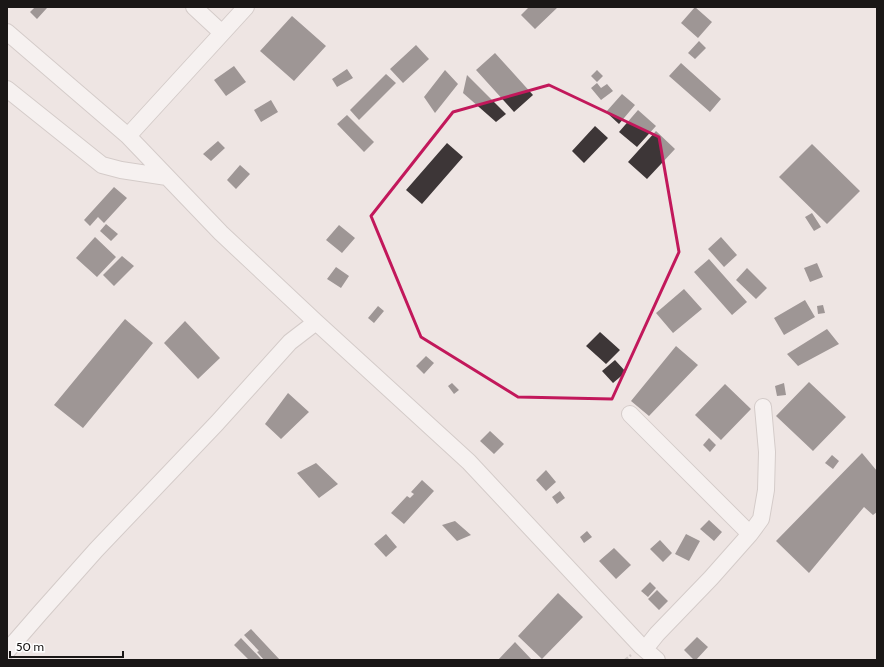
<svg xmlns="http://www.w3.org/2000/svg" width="884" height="667" font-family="Cabin,sans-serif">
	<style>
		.building { fill: #3d3637 }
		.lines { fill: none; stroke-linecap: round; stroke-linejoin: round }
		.minor-casing { stroke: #b4aca9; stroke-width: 18 }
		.path { stroke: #aba4a2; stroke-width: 2.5; stroke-dasharray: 4 2; stroke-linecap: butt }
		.minor { stroke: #fff; stroke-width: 16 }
		.marked { fill: none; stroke: #c2185b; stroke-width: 3; stroke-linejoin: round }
	</style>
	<rect width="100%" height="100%" fill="#eee5e3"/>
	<path class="building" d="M35 7H47V8L37 19 30 12Z
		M529 7H558L535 29 521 15Z
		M695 7 712 22 698 38 681 23Z
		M292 16 326 46 294 81 260 51Z
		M699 41 706 48 695 59 688 53Z
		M416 45 429 59 403 83 390 69Z
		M495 53 533 95 514 112 476 70Z
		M681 63 721 99 710 112 669 76Z
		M234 66 246 82 226 96 214 80Z
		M347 69 353 78 337 87 332 79Z
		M445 70 458 84 435 113 424 97Z
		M597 70 603 76 597 82 591 76Z
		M386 74 396 83 359 120 350 110Z
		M467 75 506 114 496 122 463 93Z
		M597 83 601 88 607 84 613 91 601 100 591 88Z
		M622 94 635 105 619 124 606 112Z
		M271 100 278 112 261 122 254 110Z
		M638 110 656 126 637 147 619 132Z
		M347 115 374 142 364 152 337 124Z
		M595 126 608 138 584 163 572 151Z
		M656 131 675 149 647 179 628 162Z
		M218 141 225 148 211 161 203 154Z
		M447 143 463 157 422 204 406 190Z
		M812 144 860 191 827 224 779 177Z
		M240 165 250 174 236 189 227 180Z
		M114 187 127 198 104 223 98 217 90 226 84 220Z
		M812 213 821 227 814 231 805 217Z
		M106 224 118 234 111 241 100 231Z
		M339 225 355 238 342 253 326 240Z
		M95 237 116 257 97 277 76 258Z
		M721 237 737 255 724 267 708 249Z
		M122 256 134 266 114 286 103 275Z
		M709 259 747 302 732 315 694 272Z
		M817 263 823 277 810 282 804 268Z
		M336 267 349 276 341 288 327 279Z
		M747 268 767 288 756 299 736 280Z
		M684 289 702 309 673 333 656 313Z
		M805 300 815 317 784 335 774 318Z
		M823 305 825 313 818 314 817 306Z
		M378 306 384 311 374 323 368 318Z
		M125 319 153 343 83 428 54 405Z
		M185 321 220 358 198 379 164 343Z
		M827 329 839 344 798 366 787 354Z
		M600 332 620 350 606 364 586 346Z
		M676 346 698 365 649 416 631 401Z
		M426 356 434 363 424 374 416 366Z
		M615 360 626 372 613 383 602 371Z
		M809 382 846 417 813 451 776 416Z
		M452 383 459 390 454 394 448 386Z
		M784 383 786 395 777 396 775 386Z
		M725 384 751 409 721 440 695 415Z
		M288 393 309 412 281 439 265 424Z
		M490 431 504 444 494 454 480 441Z
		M709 438 716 445 710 452 703 445Z
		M862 453 877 471V512L873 515 864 507 809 573 776 541Z
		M832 455 839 461 833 469 825 463Z
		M316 463 338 484 319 498 297 473Z
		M546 470 556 482 546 491 536 480Z
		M422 480 434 491 404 524 391 513 407 496 410 498 414 494 411 492Z
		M560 491 565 498 557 504 552 497Z
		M709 520 722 532 714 541 700 529Z
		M455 521 471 535 457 541 442 525Z
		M587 531 592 537 584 543 580 537Z
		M386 534 397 547 386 557 374 544Z
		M686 534 700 541 689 561 675 554Z
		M660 540 672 553 663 562 650 549Z
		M614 548 631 565 616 579 599 561Z
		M650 582 656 588 648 597 641 591Z
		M657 590 668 601 659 610 648 599Z
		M558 593 583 617 542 659 518 636Z
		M251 629 280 660H264L257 652 259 651 244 635Z
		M697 637 708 647 696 660H694L684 650Z
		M241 638 262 660H249L234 645Z
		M515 642 532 660H498Z"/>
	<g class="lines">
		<defs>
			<path id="minor" d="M194 7 222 33
				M7 32 128 136 221 233 316 322 469 462 641 646 657 660
				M7 89 102 165 121 170 167 177
				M128 136 246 7
				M630 414 750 534
				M645 649 657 634 711 578 750 534 761 519 766 490 767 452 763 407
				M7 651 40 613 96 550 217 423 290 342 316 322"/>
		</defs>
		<use href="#minor" class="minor-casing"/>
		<path class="path" d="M625 660 631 655"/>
		<use href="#minor" class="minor"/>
	</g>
	<path d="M0 0H884V667H0ZM549 85 659 137 679 252 612 399 518 397 421 337 371 216 453 112Z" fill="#eee5e3" fill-opacity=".55" fill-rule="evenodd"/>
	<path class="marked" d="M549 85 659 137 679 252 612 399 518 397 421 337 371 216 453 112Z"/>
	<rect width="884" height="667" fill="none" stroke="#1a1716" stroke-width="16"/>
	<path d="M10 651v6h113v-6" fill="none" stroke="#1a1716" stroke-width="2"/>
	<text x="16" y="651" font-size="12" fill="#1a1716" stroke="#ffffff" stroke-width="3" paint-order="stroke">50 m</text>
</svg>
